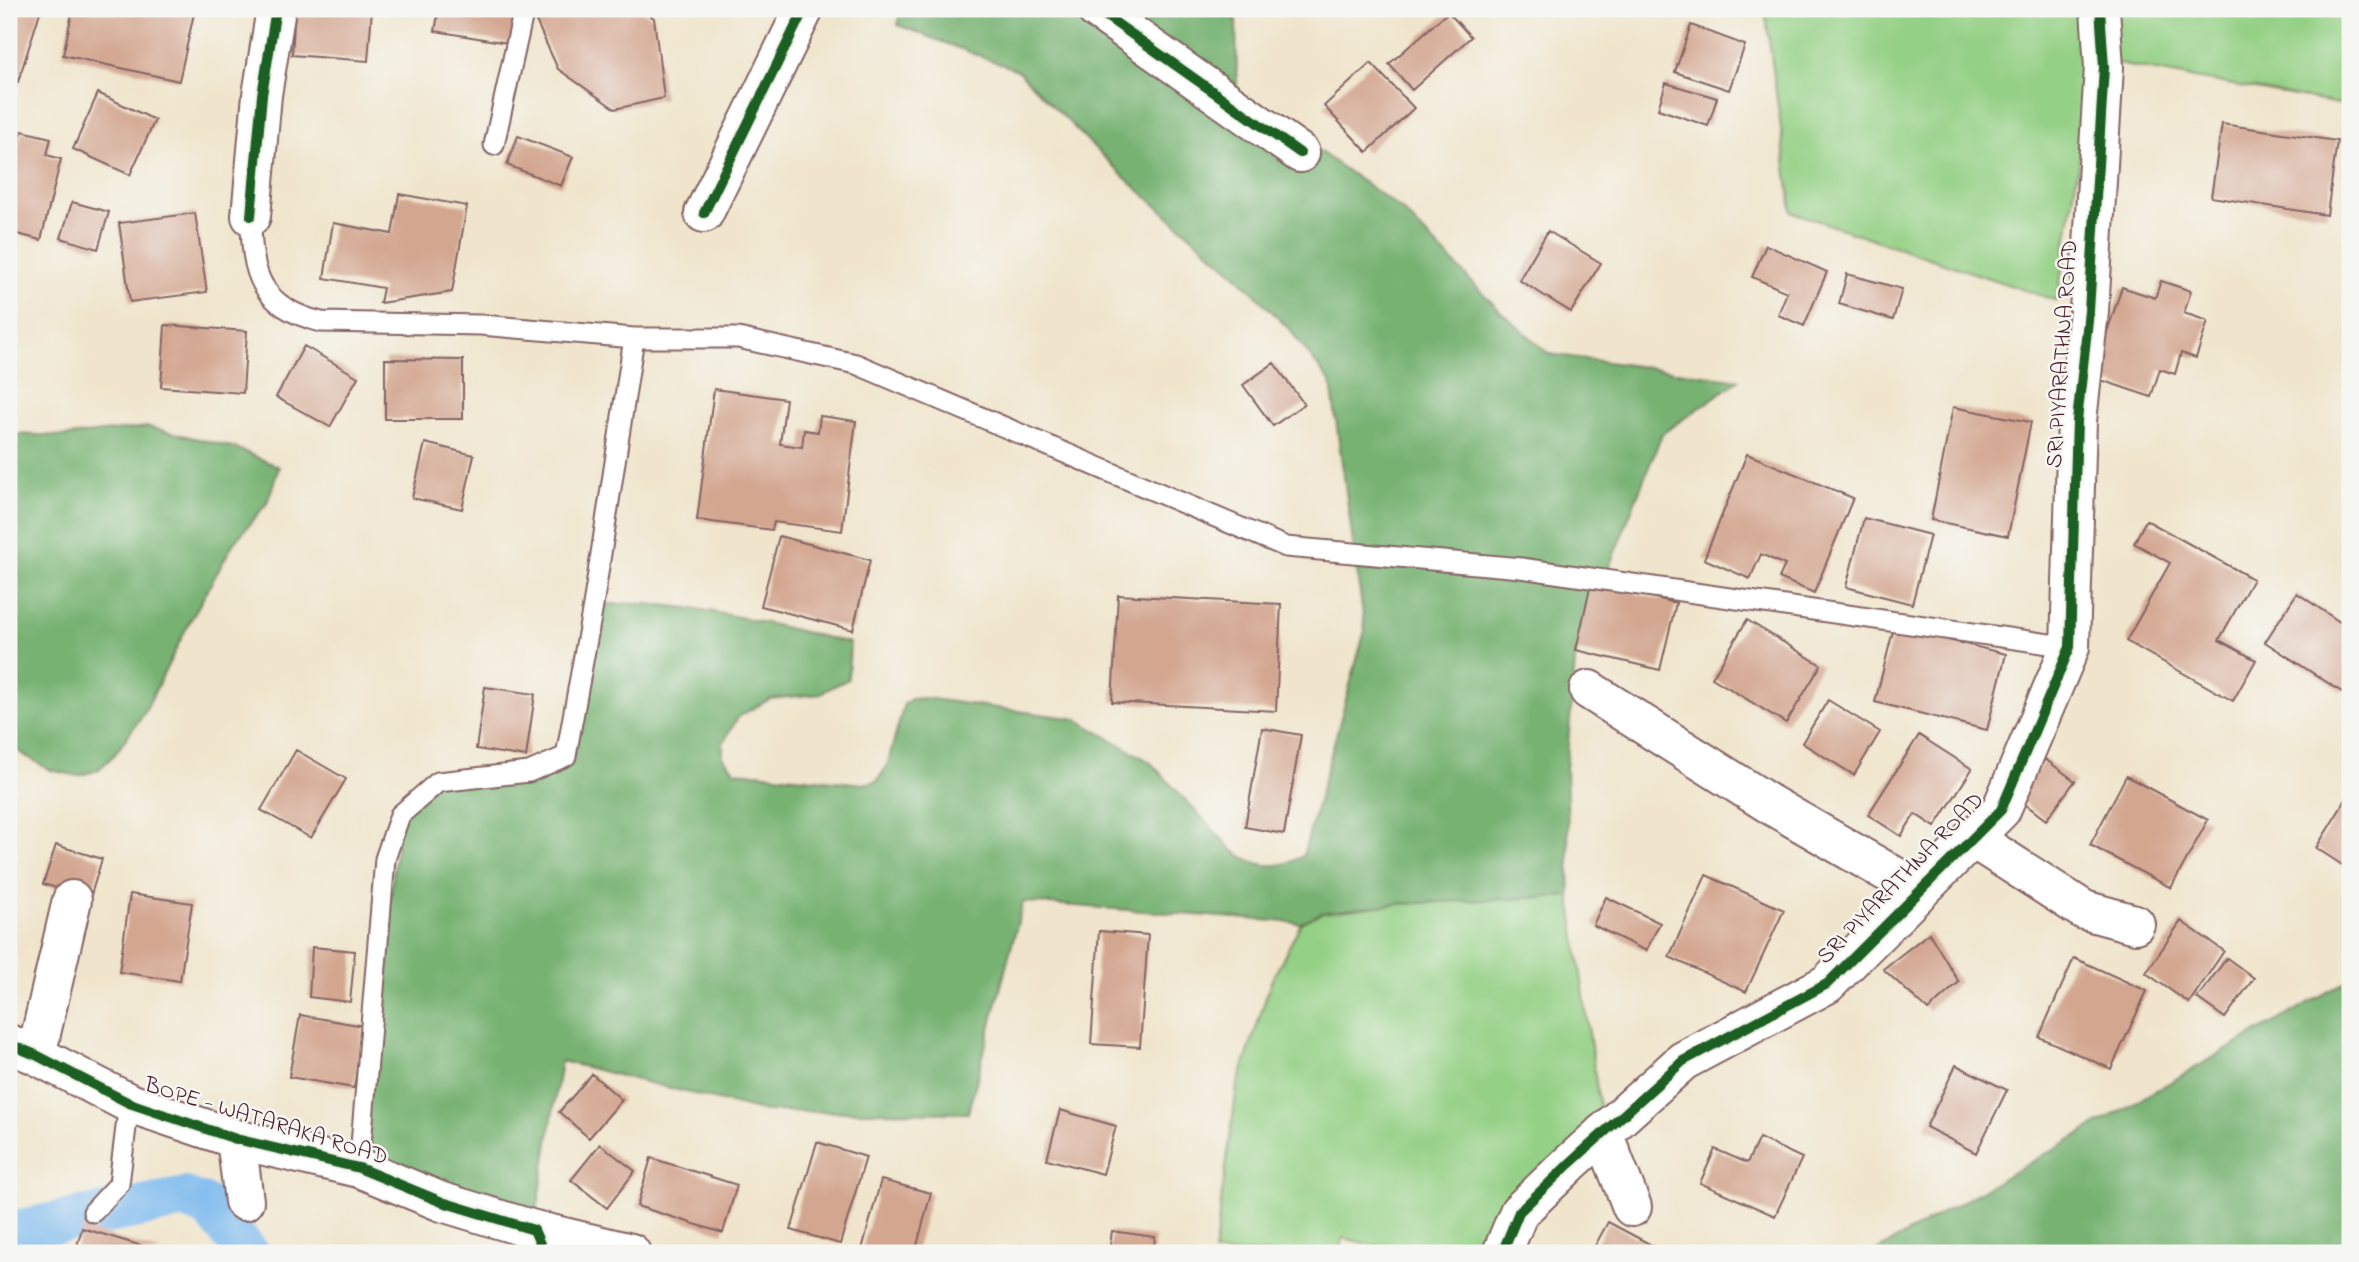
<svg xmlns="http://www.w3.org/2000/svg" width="2359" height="1262" font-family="'Indie Flower',sans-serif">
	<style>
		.green { fill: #94d085; stroke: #6f7858; stroke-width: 2 }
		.forest { fill: #77b272; stroke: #60684e; stroke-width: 2 }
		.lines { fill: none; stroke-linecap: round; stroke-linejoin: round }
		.canal { stroke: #7cb9ef; stroke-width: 42 }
		.building { fill: #d3a690 }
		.lane-casing { stroke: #846463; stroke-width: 23 }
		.street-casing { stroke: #846463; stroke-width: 42 }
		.secondary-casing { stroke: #846463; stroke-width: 42 }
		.lane { stroke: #fff; stroke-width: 19 }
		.street { stroke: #fff; stroke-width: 38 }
		.secondary { stroke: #fff; stroke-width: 38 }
		.cycleway-casing { stroke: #f6f6f2; stroke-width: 15 }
		.cycleway { stroke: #1b5e20; stroke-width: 10 }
		.labels { text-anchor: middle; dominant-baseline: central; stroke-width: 5; stroke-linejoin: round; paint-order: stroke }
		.street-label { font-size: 23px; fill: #4a1f2b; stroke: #f6f6f2 }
	</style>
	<rect width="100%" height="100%" fill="#f6f6f2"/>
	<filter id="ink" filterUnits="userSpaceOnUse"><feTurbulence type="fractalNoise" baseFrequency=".0143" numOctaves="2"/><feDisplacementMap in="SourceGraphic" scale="14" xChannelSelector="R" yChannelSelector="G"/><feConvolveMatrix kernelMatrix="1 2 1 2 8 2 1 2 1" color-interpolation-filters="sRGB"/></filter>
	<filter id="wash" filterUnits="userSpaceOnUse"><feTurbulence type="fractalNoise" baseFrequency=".00686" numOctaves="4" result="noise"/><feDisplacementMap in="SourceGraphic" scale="28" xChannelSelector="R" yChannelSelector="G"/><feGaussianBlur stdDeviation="1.57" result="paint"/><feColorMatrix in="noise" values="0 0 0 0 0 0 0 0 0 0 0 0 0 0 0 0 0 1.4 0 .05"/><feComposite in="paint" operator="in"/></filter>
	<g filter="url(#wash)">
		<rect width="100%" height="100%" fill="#f0e5cc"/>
		<path class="green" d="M1765 9H2350V106L2095 60 2057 301 1792 212Z
			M1570 896 1603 1133 1502 1253H1405L1343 1238 1340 1253H1214L1237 1087 1271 982 1301 923 1321 913 1395 904Z"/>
		<path class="forest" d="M900 9H1236L1237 93 1401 209 1498 309 1549 354 1739 380 1662 434 1576 650 1566 769 1570 896 1395 904 1321 913 1301 923 1023 902 968 1113 762 1111 561 1061 534 1230 359 1168 400 815 438 782 566 756 593 606C676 595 769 625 850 643L848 679 819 694 770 699 738 717 723 743V758L735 771 863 784 877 781 887 766 904 704 911 699 924 698 1076 719 1150 762 1231 849C1255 867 1276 871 1303 856L1365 630 1331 383 1289 329 1236 275 1124 177 1017 70 898 25Z
			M148 427 236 448 279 467 267 503 233 544 189 623 144 713 115 754 98 770 78 776 50 770 19 752 9 741V434L67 436Z
			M2350 979V1253H1873Z"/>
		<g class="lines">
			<path class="canal" d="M9 1232 185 1198 209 1207 248 1253"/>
		</g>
		<g id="blocks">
			<path class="building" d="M9 9H41L18 82 9 79Z
				M73 9H195L179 81 63 55Z
				M295 9H372L368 61 292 55Z
				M439 9H520L514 44 435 31Z
				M541 9H638L654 18 664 98 615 109 558 69 532 12Z
				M1448 12 1471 37 1412 90 1389 64Z
				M1691 25 1745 45 1729 90 1675 72Z
				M1371 63 1414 108 1367 152 1324 106Z
				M1666 83 1717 98 1708 126 1658 109Z
				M98 93 155 120 130 175 73 149Z
				M2222 124 2337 141 2327 215 2211 197Z
				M22 131 51 138 47 155 61 159 41 240 9 232V147L17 149Z
				M518 136 573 157 561 186 507 165Z
				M399 194 467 206 452 292 380 303 383 288 324 278 333 223 392 234Z
				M72 202 109 212 98 249 61 238Z
				M195 213 207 292 130 302 119 223Z
				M1548 231 1601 263 1571 312 1519 280Z
				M1766 245 1827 272 1804 326 1778 315 1787 292 1752 277Z
				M1847 274 1902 289 1893 320 1839 304Z
				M2161 281 2191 291 2184 313 2208 321 2196 358 2181 353 2175 374 2160 369 2151 397 2092 377 2122 287 2155 298Z
				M165 325 247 331 243 393 161 387Z
				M304 346 358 377 330 427 276 397Z
				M385 359 463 360V419H385Z
				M1274 363 1304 404 1273 426 1243 385Z
				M714 389 786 399 780 444 802 447 804 430 818 432 820 416 856 421 842 531 774 522 772 530 697 520Z
				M1953 407 2031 422 2008 536 1931 520Z
				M425 443 474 455 462 509 412 498Z
				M1747 454 1853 498 1814 593 1779 578 1785 565 1761 554 1750 579 1704 559Z
				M1864 518 1930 535 1912 604 1846 587Z
				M2146 520 2253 579 2219 640 2256 660 2233 701 2126 641 2170 563 2134 543Z
				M779 536 870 560 853 630 761 606Z
				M1591 583 1676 603 1660 670 1576 650Z
				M2297 593 2350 629V679L2342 692 2265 642Z
				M1118 595 1281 604 1276 711 1112 702Z
				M1747 620 1821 665 1786 723 1712 678Z
				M1894 627 2006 654 1987 730 1875 702Z
				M485 687 535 694 526 757 476 749Z
				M1828 700 1880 732 1854 775 1802 743Z
				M1262 728 1301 735 1284 834 1245 827Z
				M1919 735 1972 769 1935 827 1915 814 1901 836 1868 815Z
				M296 750 346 779 311 838 261 810Z
				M2045 759 2075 781 2046 820 2017 798Z
				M2126 776 2208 820 2171 888 2090 845Z
				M2350 793V870L2316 848Z
				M56 845 102 859 90 898 43 884Z
				M1706 875 1784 910 1746 992 1669 957Z
				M130 894 192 903 180 981 119 972Z
				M1606 897 1660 923 1646 951 1593 925Z
				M2181 921 2224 951 2189 1003 2146 973Z
				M1099 931 1148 935 1140 1047 1091 1044Z
				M1929 933 1959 982 1928 1010 1883 969Z
				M312 947 355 951 350 1002 309 997Z
				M2074 958 2147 991 2111 1069 2039 1037Z
				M2227 958 2254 978 2225 1018 2197 998Z
				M300 1015 364 1026 354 1088 289 1077Z
				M1956 1065 2007 1090 1976 1153 1926 1127Z
				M592 1074 622 1100 589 1138 559 1112Z
				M1060 1110 1116 1126 1103 1174 1047 1159Z
				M1759 1138 1802 1158 1775 1216 1700 1183 1715 1149 1747 1163Z
				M817 1142 866 1157 840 1244 791 1230Z
				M600 1144 635 1171 607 1208 571 1180Z
				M651 1158 737 1185 723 1233 637 1206Z
				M881 1180 931 1193 915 1253H861Z
				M1608 1222 1657 1248 1654 1253H1591Z
				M82 1228 159 1251V1253H75Z
				M1112 1231 1155 1237 1153 1253H1109Z
				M1020 1245 1052 1252V1253H1018Z"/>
		</g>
	</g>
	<g filter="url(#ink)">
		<use href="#blocks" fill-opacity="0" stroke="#846463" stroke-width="2"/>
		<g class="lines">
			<defs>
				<path id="lane" d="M494 145 524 9
					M251 216C251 274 260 307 321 322L481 325 634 338 593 606 566 756 529 772 438 782 400 815 385 859 359 1168
					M634 338H738L856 364 1286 547 1521 568 2070 647
					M93 1212 119 1184 129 1103"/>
				<path id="street" d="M1096 9 1300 153
					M704 213 804 9
					M251 216 262 95 276 9
					M1589 690 1771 805 1920 891
					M1972 838 2084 910 2135 924
					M36 1055 72 900
					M1603 1133 1632 1207
					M236 1139 244 1201
					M534 1230 631 1253
					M1502 1253 1519 1212 1569 1164 1683 1061 1827 984 2001 810 2070 647 2077 421 2089 311 2104 67 2100 9"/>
				<path id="secondary" d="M9 1044 36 1055 129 1103 236 1139 359 1168 442 1202 534 1230 544 1253"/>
			</defs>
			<use href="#lane" class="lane-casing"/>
			<use href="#street" class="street-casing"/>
			<use href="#secondary" class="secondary-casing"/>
			<use href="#lane" class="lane"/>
			<use href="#street" class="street"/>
			<use href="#secondary" class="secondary"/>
			<defs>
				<path id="cycleway" d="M1096 9 1300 153
					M704 213 804 9
					M251 216 262 95 276 9
					M9 1044 36 1055 129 1103 236 1139 359 1168 442 1202 534 1230 544 1253
					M1502 1253 1519 1212 1569 1164 1683 1061 1827 984 2001 810 2070 647 2077 421 2089 311 2104 67 2100 9"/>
			</defs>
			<use href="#cycleway" class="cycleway-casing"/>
			<use href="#cycleway" class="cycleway"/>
		</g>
	</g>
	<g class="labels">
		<g class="street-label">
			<text transform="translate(2063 354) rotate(-86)">SRI PIYARATHNA ROAD</text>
			<text transform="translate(1901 879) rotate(-46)">SRI PIYARATHNA ROAD</text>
			<text transform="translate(266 1122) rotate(17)">BOPE - WATARAKA ROAD</text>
		</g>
	</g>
	<rect width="2359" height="1262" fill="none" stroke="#f6f6f2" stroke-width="35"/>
</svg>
